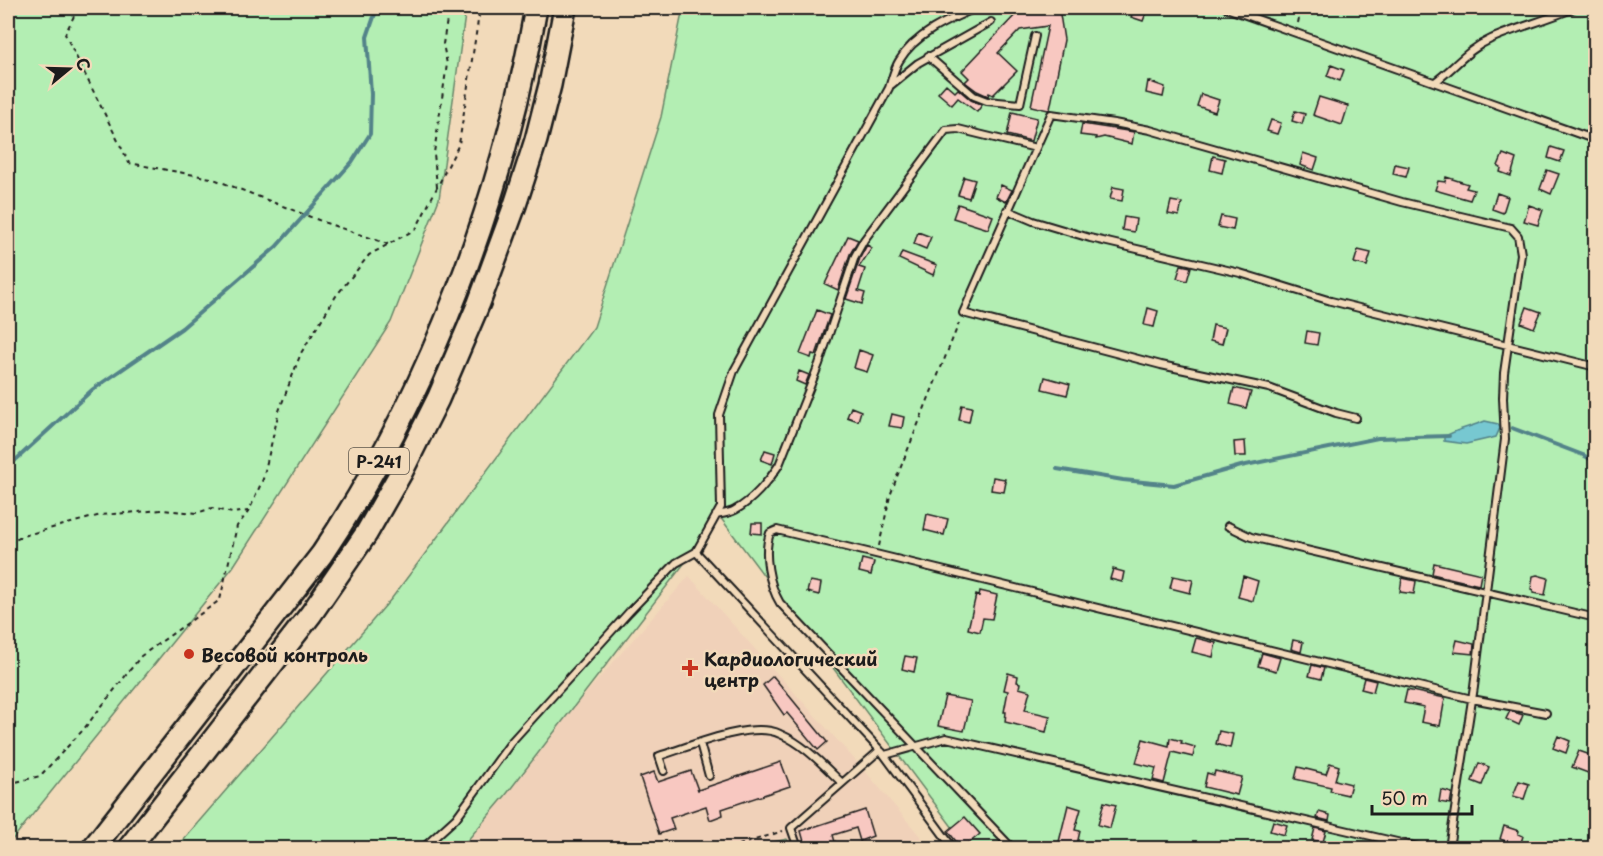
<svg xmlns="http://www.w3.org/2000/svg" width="1603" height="856" font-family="'Playpen Sans',sans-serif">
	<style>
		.built { fill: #f0d1b9 }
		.green { fill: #b3eeb3; stroke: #688568; stroke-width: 1.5 }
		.water { fill: #77c8d1; stroke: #538389; stroke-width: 1.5 }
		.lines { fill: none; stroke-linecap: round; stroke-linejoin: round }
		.stream { stroke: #538389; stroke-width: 4 }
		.building { fill: #f8c8c1; stroke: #1c1c1c; stroke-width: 1.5 }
		.lane-casing { stroke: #1c1c1c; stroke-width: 10 }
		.highway-casing { stroke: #1c1c1c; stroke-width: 26 }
		.path { stroke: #1c1c1c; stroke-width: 2; stroke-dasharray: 4.5 4.5; stroke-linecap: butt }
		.lane { stroke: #f2daba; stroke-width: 6 }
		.highway { stroke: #f2daba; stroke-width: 21 }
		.poi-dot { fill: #c8321e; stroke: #f2daba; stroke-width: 2 }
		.labels { text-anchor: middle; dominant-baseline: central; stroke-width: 5; stroke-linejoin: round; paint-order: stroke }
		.shield { fill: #f2daba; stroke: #5c554b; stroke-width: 1.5 }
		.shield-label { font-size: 16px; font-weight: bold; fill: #1c1c1c }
		.poi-label { font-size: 18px; font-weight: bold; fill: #1c1c1c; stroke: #f2daba; text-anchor: start }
	</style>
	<rect width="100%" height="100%" fill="#f2daba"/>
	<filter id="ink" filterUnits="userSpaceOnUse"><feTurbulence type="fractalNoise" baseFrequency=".0167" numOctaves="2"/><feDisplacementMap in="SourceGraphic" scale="12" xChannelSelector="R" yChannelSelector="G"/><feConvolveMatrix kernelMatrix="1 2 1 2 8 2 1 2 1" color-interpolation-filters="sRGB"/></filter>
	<g filter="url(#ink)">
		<path class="built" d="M689 576 866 772 930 848H450Z"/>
		<path class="green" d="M8 8H466L439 199 391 322 233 567 8 845Z
			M683 8H1595V848H968L720 517 505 796 461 848H176L392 598 594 327 661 117Z
			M787 839 791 848H746Z"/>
		<path class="water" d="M1485 421 1498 424 1500 428 1496 437 1466 444 1444 441V437C1456 429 1471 427 1485 421Z"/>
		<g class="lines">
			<path class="stream" d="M1512 428 1583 455 1596 462
				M8 467 92 390 182 328 276 247 352 162 370 134 371 94 367 37 377 8
				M1057 469 1123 480 1174 485 1241 466 1378 438 1449 436"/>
		</g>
		<path class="building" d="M1017 8H1059L1064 40 1050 109 1048 110 1031 106 1048 26 1020 30 998 53 1017 71 993 95 989 93 988 96 977 91 965 82 969 78 962 71 1018 12Z
			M1134 8H1148L1143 21 1131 17Z
			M1331 65 1344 70 1340 81 1327 76Z
			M1148 81 1165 87 1163 97 1146 93Z
			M946 84 955 92 958 89 971 100 982 105 977 112 958 98 952 105 938 93Z
			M1201 94 1219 100 1215 112 1197 106Z
			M1319 97 1348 106 1342 125 1313 115Z
			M1295 111 1305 114 1302 124 1292 121Z
			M1012 112 1037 118 1031 141 1007 135Z
			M1271 120 1281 123 1277 134 1267 131Z
			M1082 124 1134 132 1132 144 1104 137 1096 139V137L1080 135Z
			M1551 147 1564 151 1560 162 1548 158Z
			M1303 153 1318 158 1314 170 1300 165Z
			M1503 154 1516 159 1511 176 1500 172 1501 168 1498 166Z
			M1213 156 1225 159 1222 173 1210 170Z
			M1395 164 1409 167 1406 177 1393 174Z
			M1547 170 1559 174 1551 194 1540 189Z
			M964 177 975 180 969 198 958 195Z
			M1446 177 1468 184 1466 188 1474 190 1470 200 1435 190 1438 181 1445 182Z
			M1001 185 1012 190 1006 202 996 197Z
			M1113 187 1124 189 1122 201 1110 199Z
			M1497 193 1508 197 1503 213 1492 209Z
			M1171 201 1182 203 1179 216 1168 214Z
			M958 204 993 216 988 229 953 218Z
			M1529 205 1543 210 1538 225 1524 221Z
			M1221 216 1235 219 1233 230 1218 227Z
			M1124 217 1136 219 1134 232 1122 230Z
			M918 232 931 237 926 249 914 244Z
			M848 236 858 240 850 254 838 290 825 284Z
			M867 245 872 248 859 267 865 269 858 291 865 293 862 304 846 299 860 258Z
			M1358 250 1371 253 1367 266 1354 263Z
			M902 252 937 265 933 275 899 259Z
			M1181 265 1191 267 1187 281 1177 278Z
			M1527 307 1541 312 1534 328 1521 323Z
			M1148 308 1158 311 1154 327 1144 325Z
			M817 310 830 315 816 355 812 354 811 358 800 354Z
			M1213 325 1226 328 1222 344 1210 341Z
			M1307 331 1319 333 1317 345 1305 343Z
			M859 350 873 355 867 372 854 368Z
			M799 371 809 375 805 385 796 381Z
			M1045 377 1070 384 1067 395 1042 389Z
			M1234 388 1251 392 1246 408 1230 404Z
			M962 405 972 407 969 422 959 420Z
			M851 407 861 411 858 421 847 417Z
			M892 414 904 417 902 428 889 426Z
			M1245 441 1246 456H1235L1234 442Z
			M765 450 775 453 772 464 761 460Z
			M993 477 1005 479 1004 482H1006L1004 492 991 490Z
			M927 514 948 519 944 535 924 530Z
			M752 523H762V534L751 533Z
			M862 559 874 562 871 575 859 572Z
			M1434 563 1481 574 1479 585 1432 574Z
			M1113 569 1124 572 1122 582 1110 579Z
			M1537 575 1548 578 1545 595 1533 593V590L1531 589 1533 576Z
			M1173 576 1193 580 1190 593 1170 588Z
			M1243 576 1258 581 1253 601 1238 597Z
			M1402 578 1416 581 1414 594 1400 592Z
			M810 581 821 583 819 595 807 592Z
			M980 591 997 595 992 619 983 618 980 632 968 629 976 595 979 596Z
			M1196 638 1216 643 1213 657 1192 652Z
			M1293 640 1303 642 1301 652 1291 649Z
			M1457 640 1474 644 1473 654 1454 652Z
			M1262 653 1280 658 1276 671 1258 666Z
			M905 656 917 658 914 672 902 669Z
			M1312 665 1324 668 1321 679 1309 676Z
			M1008 673 1018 676 1017 682 1020 683 1019 688 1030 691 1025 710 1050 716 1046 732 1005 722 1006 712H1004L1008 691 1004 690Z
			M773 676 827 742 818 750 787 713 784 715 763 685Z
			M1364 678 1376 681 1373 692 1361 689Z
			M1407 690 1445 698 1440 726 1421 722 1424 707 1404 703Z
			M945 696 971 701 964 731 938 726Z
			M1510 711 1523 715 1519 725 1506 719Z
			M1219 731 1233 734 1230 748 1216 744Z
			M1558 736 1570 741 1566 753 1553 748Z
			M1170 738 1182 741 1181 743 1195 747 1193 757 1172 752 1164 783 1153 780 1156 768 1136 763 1143 739 1169 746Z
			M1579 751 1596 757V776L1572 767Z
			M781 762 790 786 722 809 723 815 710 820 706 806 670 818 674 829 659 834 640 777 654 772 658 782 691 771 698 790Z
			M1330 763 1339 766 1335 780 1351 784 1348 795 1330 791 1331 787 1295 779 1298 767 1326 774Z
			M1479 763 1489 767 1482 785 1472 781Z
			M1215 771 1242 777 1237 795 1204 787 1207 773 1214 775Z
			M1519 781 1529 784 1524 799 1513 796Z
			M1441 790 1452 793 1450 804 1439 802Z
			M1104 802 1116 805 1110 828 1098 825Z
			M1068 805 1081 809 1075 830 1080 831 1076 849 1058 846Z
			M865 810 873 836 860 841 856 828 833 835 837 849H806L801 831Z
			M1319 812 1330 815 1329 821 1317 818Z
			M965 817 980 834 962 849 948 831Z
			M1273 821 1287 825 1284 835 1270 831Z
			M1504 826 1519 831 1518 834 1523 836 1520 846 1500 839Z
			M1315 828 1326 831 1323 842 1312 840Z"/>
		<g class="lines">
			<defs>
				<path id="lane" d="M1226 8 1596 140
					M928 56 974 96 987 101 1020 104 1035 36
					M1435 82C1454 68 1468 49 1491 39 1518 27 1547 20 1574 8
					M891 85 918 63 991 22
					M1007 210 1033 221 1090 238 1240 273 1331 301 1596 367
					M1356 418 1336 413 1269 388 1161 365 963 313 1051 114 1114 123 1150 130 1402 202 1511 228 1518 236 1521 254 1504 373 1503 398 1505 439 1474 687 1449 848
					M716 515C722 514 730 513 735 510 752 501 769 481 779 465L819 364 855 256 864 240 946 130 958 129 1036 148
					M1228 526 1251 537 1596 618
					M696 552 880 750 791 828 798 848
					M700 743 709 776
					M882 752 953 848
					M885 755 946 738 1423 848
					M664 771 659 756C689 747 751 720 780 734 804 744 823 765 842 783
					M423 848 456 818 512 741 629 612 676 563 696 552 721 507 719 415 734 371 889 88C892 79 894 69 899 61 915 34 948 20 976 8
					M1012 848 780 603C769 585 763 553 770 533L777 530 1472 699 1546 713"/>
				<path id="highway" d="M93 848 322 554C430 393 503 198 536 8
					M129 848 311 614 366 534 402 471 438 399 479 303 515 205 536 140 550 85 565 8"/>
			</defs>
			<use href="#lane" class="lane-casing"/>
			<use href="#highway" class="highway-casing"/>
			<path class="path" d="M78 8 65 34 129 163 211 178 326 223 388 244
				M1298 23 1301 8
				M437 187 434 153 447 64 443 44 449 8
				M8 543 26 535 101 515 162 510 197 513 212 508 232 513 248 511
				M879 546 890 496 898 474 959 323
				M8 784 40 776 83 730 141 656 220 600 237 526 249 511 263 479 279 411 301 353 336 296 369 255 416 229 459 144 480 8
				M730 848 783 831"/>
			<use href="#lane" class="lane"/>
			<use href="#highway" class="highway"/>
		</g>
	</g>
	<g class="poi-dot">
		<circle cx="189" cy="654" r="6"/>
		<path d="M687 659h6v6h6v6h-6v6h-6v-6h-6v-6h6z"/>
	</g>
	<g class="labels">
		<rect class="shield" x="349" y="448" width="60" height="26" rx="4.5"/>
		<g class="shield-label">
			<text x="379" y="461">Р-241</text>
		</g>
		<g class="poi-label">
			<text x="201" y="654">Весовой контроль</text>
			<text x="704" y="658">Кардиологический<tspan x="704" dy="21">центр</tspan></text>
		</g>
	</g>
	<rect width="1603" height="856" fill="none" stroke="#f2daba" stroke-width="30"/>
	<rect x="15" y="15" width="1573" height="826" fill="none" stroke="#1c1c1c" stroke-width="2" filter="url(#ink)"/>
	<g transform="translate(69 69) rotate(71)" stroke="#f2daba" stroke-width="4.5" paint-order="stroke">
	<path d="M0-4.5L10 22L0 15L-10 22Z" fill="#1c1c1c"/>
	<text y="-9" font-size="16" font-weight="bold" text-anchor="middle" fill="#1c1c1c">С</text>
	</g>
	<path d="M1372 805v9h100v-9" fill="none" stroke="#1c1c1c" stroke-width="3"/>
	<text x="1381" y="805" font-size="18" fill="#1c1c1c" stroke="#f2daba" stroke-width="4.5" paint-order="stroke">50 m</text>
</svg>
